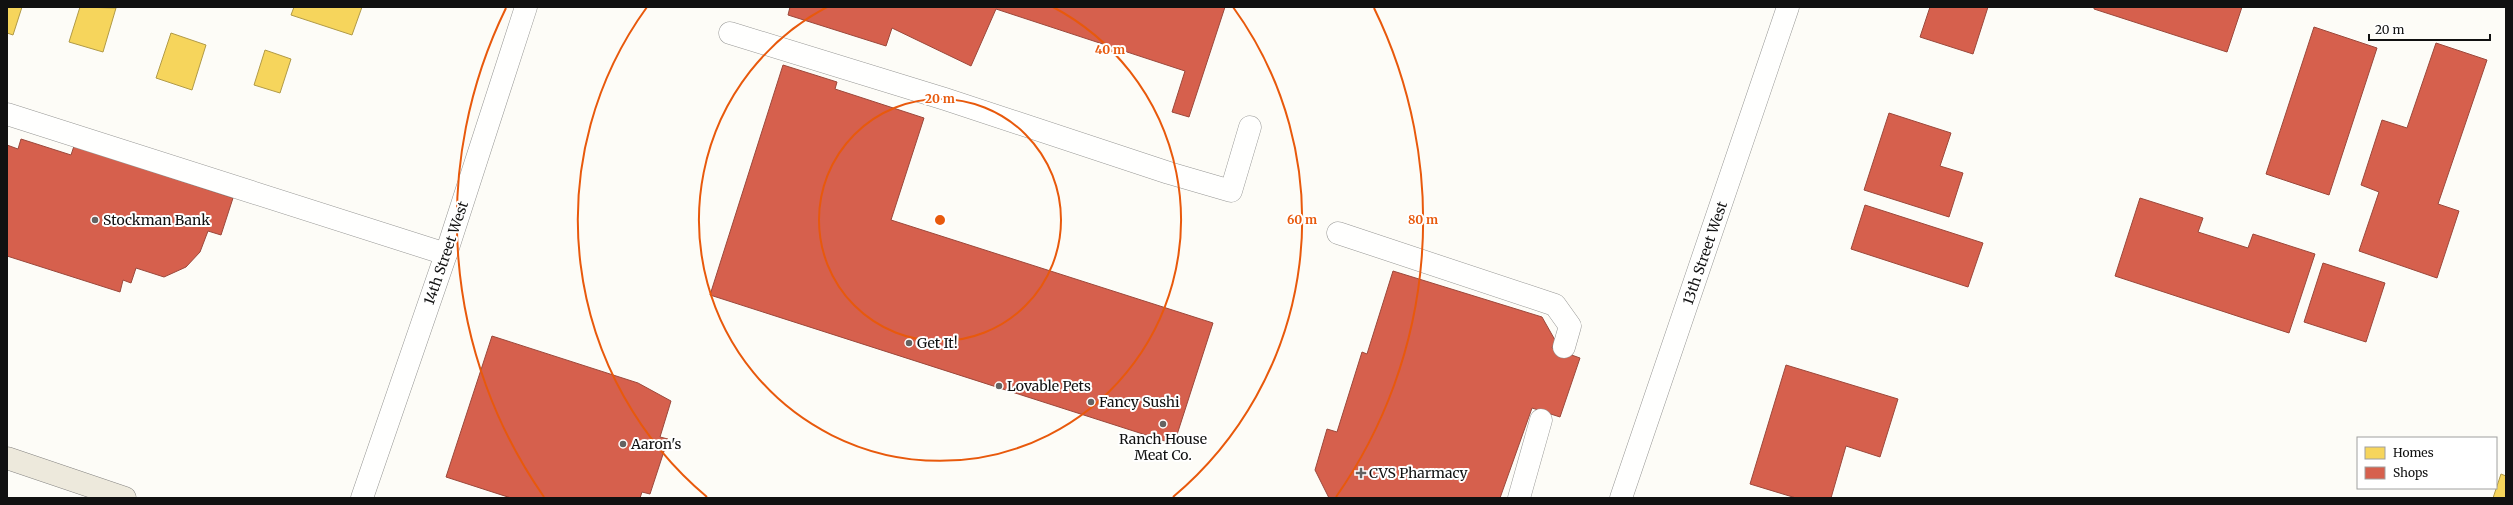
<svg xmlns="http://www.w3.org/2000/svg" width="2513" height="505" font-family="Merriweather,serif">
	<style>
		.homes { fill: #f6d55c; stroke: #b19a46 }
		.shops { fill: #d6604d; stroke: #9b483b }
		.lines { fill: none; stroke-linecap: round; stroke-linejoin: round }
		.service-casing { stroke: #979795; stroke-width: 23 }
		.minor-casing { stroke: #979795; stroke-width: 23 }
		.tertiary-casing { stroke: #979795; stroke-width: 23 }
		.primary-casing { stroke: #858482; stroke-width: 23 }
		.service { stroke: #fffffe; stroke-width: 22 }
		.minor { stroke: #fffffe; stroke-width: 22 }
		.tertiary { stroke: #fffffe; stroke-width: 22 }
		.primary { stroke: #ede9dc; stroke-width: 22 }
		.ring { fill: none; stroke: #e8590c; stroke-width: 2 }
		.poi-dot { fill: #646362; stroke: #fff; stroke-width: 1.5 }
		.labels { text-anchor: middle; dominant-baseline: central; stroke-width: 4; stroke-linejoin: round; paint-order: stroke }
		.poi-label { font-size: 14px; fill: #111; stroke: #fff; text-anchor: start }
		.street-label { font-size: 14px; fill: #111; stroke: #fff }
		.centre { fill: #e8590c; stroke: #fff; stroke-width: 2 }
		.ring-label { font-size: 12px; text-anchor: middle; font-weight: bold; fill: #e8590c; stroke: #fff; stroke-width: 4; stroke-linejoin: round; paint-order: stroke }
	</style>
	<rect width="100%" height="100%" fill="#fdfcf7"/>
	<path class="homes" d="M7 7H22L13 35 7 33Z
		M80 7 116 8 103 52 69 42Z
		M294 7H362L352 35 291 15Z
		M171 33 206 45 192 90 156 78Z
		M265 50 291 59 280 93 254 85Z
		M2501 474 2506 476V498H2493Z"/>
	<path class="shops" d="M790 7H1225L1189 117 1172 112 1185 71 996 9 971 66 892 28 886 46 788 15Z
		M1930 7H1988L1973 54 1920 37Z
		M2094 7H2242L2227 52 2094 9Z
		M2314 27 2377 48 2329 195 2266 174Z
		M2436 43 2487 60 2438 204 2459 211 2437 278 2359 251 2379 192 2361 185 2382 120 2407 128Z
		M783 65 837 82 835 89 924 118 891 220 1213 323 1174 444 710 295Z
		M1889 113 1951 133 1940 166 1963 173 1949 217 1864 190Z
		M21 139 71 155 74 146 233 198 221 235 208 231 200 252 186 267 164 277 136 268 131 283 123 280 120 292 7 256V145L18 149Z
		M2140 198 2203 218 2198 232 2248 248 2253 234 2315 254 2289 333 2115 276Z
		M1865 205 1983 243 1968 287 1851 249Z
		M2323 263 2385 283 2366 342 2304 322Z
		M1393 271 1542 317 1555 340 1552 348 1580 358 1560 417 1532 408 1500 498H1329L1315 470 1327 429 1337 432 1362 352 1367 354Z
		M492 336 638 383 671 401 660 437 668 439 650 494 642 492 640 498H511L446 477Z
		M1786 365 1898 399 1880 457 1846 446 1831 498H1796L1750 484Z"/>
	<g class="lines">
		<defs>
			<path id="service" d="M730 33 945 99 1169 173 1231 191 1250 127
				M7 114 446 254
				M1338 233 1555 305 1570 326 1564 347
				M1519 498 1541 420"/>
			<path id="minor" d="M362 498 446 254 526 7"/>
			<path id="tertiary" d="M1621 498 1788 7"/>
			<path id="primary" d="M7 458 125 498"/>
		</defs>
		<use href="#service" class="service-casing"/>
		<use href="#minor" class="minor-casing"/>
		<use href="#tertiary" class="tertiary-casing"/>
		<use href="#primary" class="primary-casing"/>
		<use href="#service" class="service"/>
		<use href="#minor" class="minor"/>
		<use href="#tertiary" class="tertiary"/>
		<use href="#primary" class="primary"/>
	</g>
	<g class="ring">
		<circle cx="940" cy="220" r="121"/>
		<path d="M1053 7A241 241 0 1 1 827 7"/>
		<path d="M707 497A362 362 0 0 1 647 7M1233 7A362 362 0 0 1 1173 497"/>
		<path d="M544 497A483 483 0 0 1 506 8M1374 8A483 483 0 0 1 1336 497"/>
	</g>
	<g class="poi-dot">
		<circle cx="95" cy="220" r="4"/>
		<circle cx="909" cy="343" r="4"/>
		<circle cx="999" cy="386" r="4"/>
		<circle cx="1091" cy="402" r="4"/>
		<circle cx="1163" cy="424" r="4"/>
		<circle cx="623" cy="444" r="4"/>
		<path d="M1359 467h4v4h4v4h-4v4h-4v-4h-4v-4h4z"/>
	</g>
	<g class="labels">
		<g class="poi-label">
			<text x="103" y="220">Stockman Bank</text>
			<text x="917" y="343">Get It!</text>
			<text x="1007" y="386">Lovable Pets</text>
			<text x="1099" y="402">Fancy Sushi</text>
			<text x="1163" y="439" text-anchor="middle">Ranch House<tspan x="1163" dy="16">Meat Co.</tspan></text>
			<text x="631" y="444">Aaron's</text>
			<text x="1369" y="473">CVS Pharmacy</text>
		</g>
		<g class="street-label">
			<text transform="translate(446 253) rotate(-71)">14th Street West</text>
			<text transform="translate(1705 253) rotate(-71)">13th Street West</text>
		</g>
	</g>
	<circle cx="940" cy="220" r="6" class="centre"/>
	<g class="ring-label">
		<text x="1110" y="54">40 m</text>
		<text x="940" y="103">20 m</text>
		<text x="1302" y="224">60 m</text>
		<text x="1423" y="224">80 m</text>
	</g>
	<rect width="2513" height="505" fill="none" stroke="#111111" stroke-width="16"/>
	<rect x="2357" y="437" width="140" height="52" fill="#ffffff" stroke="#a0a0a0"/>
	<rect x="2365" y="447" width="20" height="12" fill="#f6d55c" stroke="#a0a0a0"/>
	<text x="2393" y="457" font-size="12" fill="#111111">Homes</text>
	<rect x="2365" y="467" width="20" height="12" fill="#d6604d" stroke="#a0a0a0"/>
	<text x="2393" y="477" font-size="12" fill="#111111">Shops</text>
	<path d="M2369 34v6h121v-6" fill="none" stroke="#111111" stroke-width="2"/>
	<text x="2375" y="34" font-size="12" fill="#111111" stroke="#ffffff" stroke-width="3" paint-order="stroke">20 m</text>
</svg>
